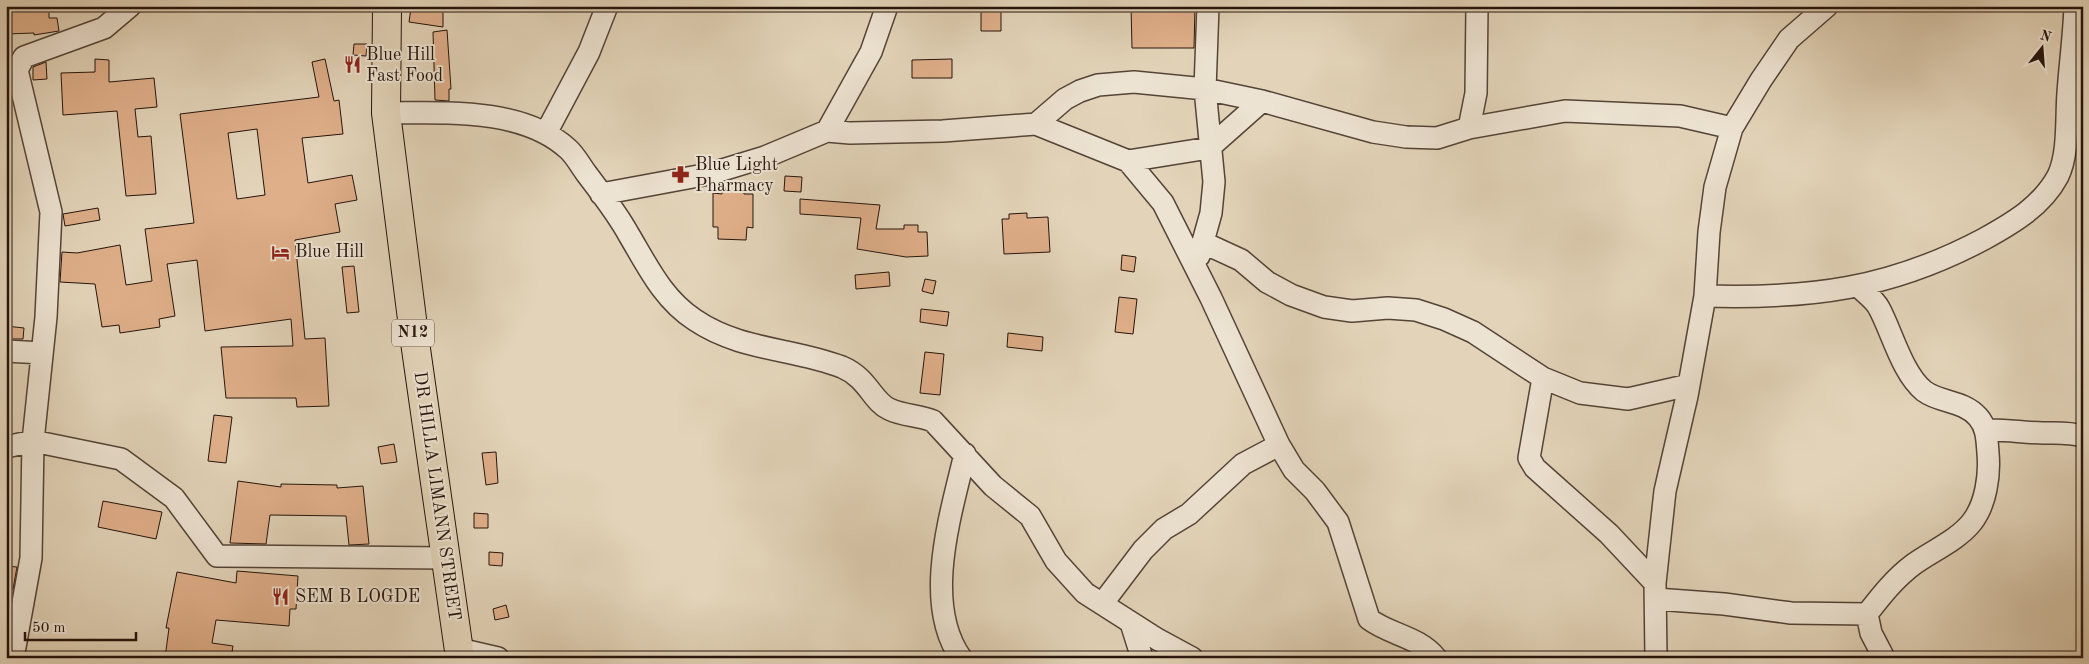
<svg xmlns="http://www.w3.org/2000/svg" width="2089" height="664" font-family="'Old Standard TT',serif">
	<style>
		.building { fill: #dfaf8a; stroke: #25140c; fill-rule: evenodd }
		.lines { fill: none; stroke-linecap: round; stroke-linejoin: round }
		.minor-casing { stroke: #544437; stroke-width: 24 }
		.highway-casing { stroke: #25140c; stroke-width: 30 }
		.minor { stroke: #ede3d2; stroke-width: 21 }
		.highway { stroke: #e3d4b9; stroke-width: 28 }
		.labels { text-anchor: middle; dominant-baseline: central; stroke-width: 4; stroke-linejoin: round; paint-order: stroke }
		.shield { fill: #ede3d2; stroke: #615247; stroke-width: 1 }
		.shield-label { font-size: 16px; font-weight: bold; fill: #25140c }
		.poi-label { font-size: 18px; fill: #25140c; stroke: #ede3d2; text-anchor: start }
		.street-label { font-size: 18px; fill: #25140c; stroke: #ede3d2 }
	</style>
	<rect width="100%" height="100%" fill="#e3d4b9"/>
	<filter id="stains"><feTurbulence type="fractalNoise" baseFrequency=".004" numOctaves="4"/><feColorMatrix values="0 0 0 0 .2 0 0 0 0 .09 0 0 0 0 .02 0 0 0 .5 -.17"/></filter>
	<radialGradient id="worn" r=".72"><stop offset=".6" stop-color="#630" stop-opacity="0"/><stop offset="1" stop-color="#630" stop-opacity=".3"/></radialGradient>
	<path class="building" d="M428 6H443V27L409 22 411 8 427 10Z
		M981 6H1001V31H981Z
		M1131 6H1195L1194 48H1132Z
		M19 7V9L49 7V18H57L59 31 34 35V33L6 34V8Z
		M447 30 451 89H449V101L435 100 433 32Z
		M354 44H367L366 56 353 55Z
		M95 59 109 60V82L154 78 157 107 135 109 138 137 151 136 156 194 126 196 117 111 63 115 61 73 95 72Z
		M325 59 334 101 339 100 343 134 302 138 308 183 352 175 357 200 335 204 340 232 295 240 305 339 325 338 329 406 297 407 296 398H226L221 347 293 346 291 319 205 331 197 260 167 264 175 316 159 319 160 327 120 333 119 325 102 327 95 284 60 282 62 252 77 253 120 245 126 285 152 281 145 229 194 223 180 114 319 97 312 62ZM257 129 265 195 237 199 228 133Z
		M952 59V78H912V60Z
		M46 62 47 79 33 80V67Z
		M785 176 802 177 801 192 784 191Z
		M722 190H744V194H753V228L747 227 746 240 718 239V227H713V193L722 194Z
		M800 199 880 205 876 229H904V225H918V232H927L928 256 906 257 857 249 861 218 800 214Z
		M98 208 100 220 65 226 63 214Z
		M1027 213V218L1048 217 1050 252 1004 254 1002 219H1009V214Z
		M1122 255 1136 257 1134 272 1121 270Z
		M354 266 359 312 347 313 342 267Z
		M889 272 890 286 856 289 855 275Z
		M925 279 936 281 933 294 922 291Z
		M1119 297 1137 299 1133 334 1115 332Z
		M921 309 949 312 947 326 920 322Z
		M6 326 24 328 23 339H6Z
		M1008 333 1043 337 1042 351 1007 347Z
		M925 352 944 354 940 395 920 393Z
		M214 415 232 417 226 463 208 461Z
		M394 444 397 462 381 464 378 447Z
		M496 452 498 483 486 485 482 453Z
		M238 481 281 487V484L337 485V488L363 486 369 544 349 545 346 516 270 515 266 544 230 543Z
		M103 501 162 512 156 539 98 527Z
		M474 513 488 514V528H474Z
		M489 552 503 553 502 566 489 565Z
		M6 566 17 567 13 589H6Z
		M237 571 298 576 296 609H290L289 626 216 620 212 643 233 646 231 658H165L169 628H166L177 572 236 583Z
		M506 605 509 617 495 620 493 609Z"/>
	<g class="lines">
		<defs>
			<path id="minor" d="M386 113C443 113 522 107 568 149 575 155 580 165 586 173 601 193 617 213 629 235 648 267 663 299 695 320 741 351 793 348 842 367 868 378 872 401 889 409 903 416 919 415 933 421L993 486 1030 516 1056 561 1085 593 1157 639 1192 658
				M1036 124 1065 99 1080 91 1098 85 1134 82 1205 89 1262 101 1373 132 1406 137 1437 138 1469 128 1565 111 1680 116 1732 128
				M1469 128 1476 93 1477 6
				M827 131 871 52 887 6
				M546 133 589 52 607 6
				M1128 161 1209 148 1262 101
				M601 194 709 174 765 157 827 131 850 133 943 131 1036 124 1128 161 1163 203 1211 298 1279 445 1294 470 1315 491 1338 522 1369 619C1390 635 1418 636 1436 658
				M1204 243 1241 260 1267 282 1291 295 1324 307 1352 311 1388 308 1416 310 1444 319 1473 332 1543 378 1580 393 1628 399 1689 385
				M1199 256 1211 213 1214 182 1205 89 1208 6
				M1858 286C1865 293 1875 300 1879 308 1892 332 1902 373 1924 391 1940 403 1963 400 1978 417 1987 427 1987 440 1988 453 1990 475 1986 504 1972 522 1958 540 1932 551 1914 564 1895 578 1881 596 1867 614L1871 633 1884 658
				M1705 296C1810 299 1890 289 1984 239 2013 223 2042 206 2058 176 2069 153 2066 118 2068 93 2070 64 2074 35 2075 6
				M6 351 42 353
				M1543 378 1529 458 1535 468 1609 534 1655 583
				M1986 430C2006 429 2024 433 2043 433 2057 433 2069 432 2083 436
				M6 447 33 441 121 459 174 498 217 556 446 558
				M1656 599 1724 604 1791 613 1867 614
				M1102 604 1143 550 1164 529 1189 514 1243 464 1279 445
				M1131 623 1142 658
				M459 649 498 658
				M13 658 31 558 33 441 46 317 51 212 17 70 24 57 104 28 130 6
				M961 658C922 603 951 514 965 454
				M1656 658 1655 583 1665 491 1687 396 1705 296 1709 232 1715 187 1732 128 1761 80 1789 39 1827 6"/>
			<path id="highway" d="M387 6 386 113 414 335 460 658"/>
		</defs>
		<use href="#minor" class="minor-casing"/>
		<use href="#highway" class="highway-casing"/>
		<use href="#minor" class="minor"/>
		<use href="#highway" class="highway"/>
	</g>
	<defs>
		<symbol id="restaurant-bare" viewBox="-9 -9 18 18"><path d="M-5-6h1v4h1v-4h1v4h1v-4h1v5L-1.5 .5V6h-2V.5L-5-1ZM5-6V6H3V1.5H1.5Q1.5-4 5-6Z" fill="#8f2418" stroke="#ede3d2" stroke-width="2.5" paint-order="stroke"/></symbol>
		<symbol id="pharmacy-bare" viewBox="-9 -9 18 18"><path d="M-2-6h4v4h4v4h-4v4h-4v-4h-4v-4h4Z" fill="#8f2418" stroke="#ede3d2" stroke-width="2.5" paint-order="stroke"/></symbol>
		<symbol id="hotel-bare" viewBox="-9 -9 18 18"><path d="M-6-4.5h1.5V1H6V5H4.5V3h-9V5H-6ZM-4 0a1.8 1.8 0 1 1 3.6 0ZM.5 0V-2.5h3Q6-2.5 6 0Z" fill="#8f2418" stroke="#ede3d2" stroke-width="2.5" paint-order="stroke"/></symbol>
	</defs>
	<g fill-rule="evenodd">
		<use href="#restaurant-bare" x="340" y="52" width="25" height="25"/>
		<use href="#pharmacy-bare" x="668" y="162" width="25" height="25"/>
		<use href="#hotel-bare" x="268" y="240" width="25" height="25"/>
		<use href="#restaurant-bare" x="268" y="584" width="25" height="25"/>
	</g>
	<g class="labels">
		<rect class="shield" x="392" y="319.5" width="42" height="27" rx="4"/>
		<g class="shield-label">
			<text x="413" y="333">N12</text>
		</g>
		<g class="poi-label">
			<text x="366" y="55">Blue Hill<tspan x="366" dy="21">Fast Food</tspan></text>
			<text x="695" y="165">Blue Light<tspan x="695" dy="21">Pharmacy</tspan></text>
			<text x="295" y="252">Blue Hill</text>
			<text x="295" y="597">SEM B LOGDE</text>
		</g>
		<g class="street-label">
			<text transform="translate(437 496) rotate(82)">DR HILLA LIMANN STREET</text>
		</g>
	</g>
	<rect width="2089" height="664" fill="none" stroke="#e3d4b9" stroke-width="25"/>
	<rect x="8" y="8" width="2074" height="649" fill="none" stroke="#25140c" stroke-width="2.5"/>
	<rect x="12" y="12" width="2064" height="639" fill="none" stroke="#25140c"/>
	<g transform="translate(2042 48) rotate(17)" stroke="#ede3d2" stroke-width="4" paint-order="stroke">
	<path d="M0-4L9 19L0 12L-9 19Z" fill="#25140c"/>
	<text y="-8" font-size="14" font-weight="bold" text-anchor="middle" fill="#25140c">N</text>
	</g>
	<path d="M25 632v8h111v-8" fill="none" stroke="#25140c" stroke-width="2.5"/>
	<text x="32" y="632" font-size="15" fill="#25140c" stroke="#ede3d2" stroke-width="4" paint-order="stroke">50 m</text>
	<rect width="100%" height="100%" filter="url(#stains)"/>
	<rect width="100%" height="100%" fill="url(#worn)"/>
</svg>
